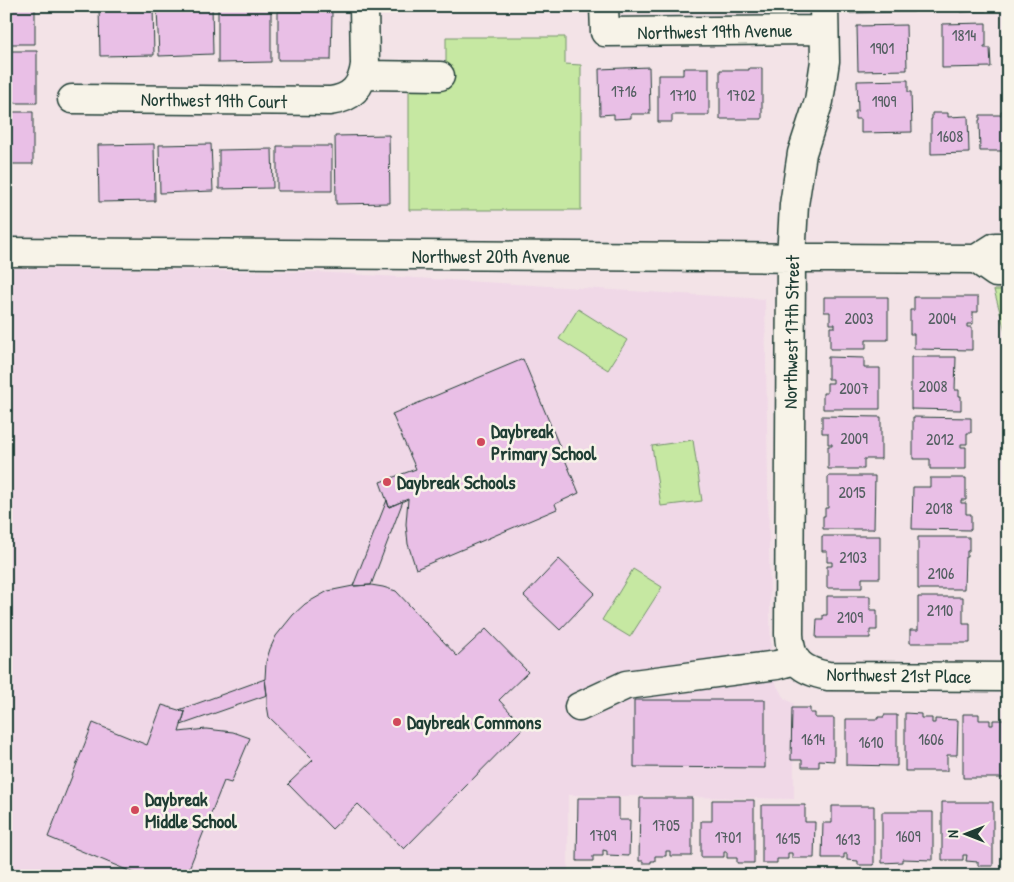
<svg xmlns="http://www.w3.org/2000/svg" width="1014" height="882" font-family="'Patrick Hand',sans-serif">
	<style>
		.built { fill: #f0d8e7 }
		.green { fill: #c6e8a2; stroke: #72926b }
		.building { fill: #e9bfe6; stroke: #1f3d34 }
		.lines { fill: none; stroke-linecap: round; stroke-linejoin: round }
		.minor-casing { stroke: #1f3d34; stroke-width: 31 }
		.minor { stroke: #f7f3e8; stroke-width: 28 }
		.poi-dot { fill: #d1495b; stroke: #f7f3e8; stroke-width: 2 }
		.labels { text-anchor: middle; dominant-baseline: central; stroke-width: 5; stroke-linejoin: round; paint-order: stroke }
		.number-label { font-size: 16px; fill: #525e60 }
		.street-label { font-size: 19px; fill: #1f3d34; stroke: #f7f3e8 }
		.poi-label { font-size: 19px; font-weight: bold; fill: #1f3d34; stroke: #f7f3e8; text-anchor: start }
	</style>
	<rect width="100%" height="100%" fill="#f3e3e7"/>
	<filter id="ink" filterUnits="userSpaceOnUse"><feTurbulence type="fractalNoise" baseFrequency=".02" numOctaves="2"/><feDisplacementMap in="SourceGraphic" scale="10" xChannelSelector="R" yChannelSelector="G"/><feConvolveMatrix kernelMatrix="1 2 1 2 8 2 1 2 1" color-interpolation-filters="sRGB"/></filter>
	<g filter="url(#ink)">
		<path class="built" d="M6 268 316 272 765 299 771 665 777 686 784 698 794 704V799L568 795V876H6Z"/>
		<path class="green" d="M446 37H565V64L581 65V210H409V89L446 88Z
			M994 290H1008V338H1007Z
			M578 309 627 340 608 370 559 339Z
			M693 440 702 501 661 506 652 446Z
			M633 569 662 587 630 637 602 620Z"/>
		<path class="building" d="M6 6H35V44H6Z
			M99 6H153L154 55 100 56Z
			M212 6 213 54 159 56 157 8Z
			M218 6H271V62L218 63Z
			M850 6H914V12L850 13Z
			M961 6H986V11L961 12Z
			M278 11 332 12 331 60H278Z
			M986 23V46H984V48H990L991 67 942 68V24Z
			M906 25 907 70 858 71 857 26Z
			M6 51H37V103H6Z
			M649 67 650 114H631V118L614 119V114L600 115 599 69Z
			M683 68H709V115H672V122H658V75H683Z
			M749 68H762V119H720V70H749Z
			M908 80V92H911L912 132 861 133V119H855V111H858L857 81Z
			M1001 111H1008V151H980L979 120H980V115H1001Z
			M6 112H33V164H6Z
			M932 113H948V117L968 116 969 153 931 154V119H932Z
			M389 135 390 203 336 204 335 136Z
			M154 144 155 201 99 202 98 145Z
			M211 144 213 191 160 193 159 145Z
			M277 146H332V191H277Z
			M272 149 273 188 219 189V150Z
			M824 297H888V340H866V349H830V327H835V324H830V312H824Z
			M914 297H978V312H973V324H967V327H972V350L914 349V334H910V310H914Z
			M828 357 864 358V368H880V409H823V393H827V383H833V379H828Z
			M911 357H956L955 390H959V396H961V410L911 409Z
			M523 359 579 493 555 504 557 509 416 569 408 544 406 524 408 499 389 507 380 482 416 469 392 414Z
			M822 416 881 417V459H864V469H828V446H832V444H828V433H822Z
			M913 417 971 418V433H967V444H961V447H966V469H930V459H913Z
			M828 476H875L874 529H823V516H825V508H828Z
			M930 478H966V500H961V503H966V514H971V530L912 529 913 487H930Z
			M387 500 389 507 403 501 371 585 353 586Z
			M822 536H880V578H862V588H827V566H832V562H827V551H822Z
			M918 537H969V551H967V557H965L964 589H918Z
			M559 559 595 593 560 630 524 596Z
			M371 585 383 587 396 591 457 656 486 629 528 672 499 700 524 727 404 849 358 804 332 829 288 784 313 760 269 717 267 705V695L265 679 266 662 270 649 276 636 293 615 305 604 328 591 353 586Z
			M827 596H870V610H877V630H870V638H816L817 619H823V615H827Z
			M918 597H963V624H970V643H910V630H918Z
			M265 679 267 695 181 725 185 712 179 710Z
			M634 700H765V768L634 767Z
			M162 705 185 712 179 732 206 729 233 732 250 738 231 783 224 781 186 876H141L48 837 93 723 147 745Z
			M792 708H810V713H815V718H834V761L819 760V767H802V760H791Z
			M905 713 921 714V718H932V723H935V719L958 720 957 755H947V771H905Z
			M963 714H979V720H990V725H993V720H1008V778H963Z
			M884 715H897V766L846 765V719H878V717H884Z
			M578 798H619V820H630L629 856 607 855V851L603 850V856H593V861H577Z
			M640 798H692V856H670V851H666V856H655V861H651V863H643V861H639Z
			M712 800H754V863H737V858H727V852H724V857H701V821H712Z
			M942 802H993V866H978V862L966 861 967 855H963V860H942Z
			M762 805H805V822H815L814 858H792V853H788V859H777V863H762Z
			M832 806H874V865H858V861L847 860V854H844V858H822L823 823H832Z
			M882 812H933V860L902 859V862L882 863Z"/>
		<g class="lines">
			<defs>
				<path id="minor" d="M604 6 605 32 824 30
					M824 6 825 61 819 101 802 153 794 205 791 258 789 634C790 662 802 671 828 676L1008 677
					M364 75 440 76
					M72 99 330 101C352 98 362 87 365 65L364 6
					M6 252 976 259 996 273H1008
					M976 259 995 247H1008
					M579 707 626 685 777 665 795 660"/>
			</defs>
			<use href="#minor" class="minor-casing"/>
			<use href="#minor" class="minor"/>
		</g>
	</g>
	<g class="poi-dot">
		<circle cx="481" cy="442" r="5"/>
		<circle cx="387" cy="482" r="5"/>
		<circle cx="397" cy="722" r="5"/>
		<circle cx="135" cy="810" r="5"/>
	</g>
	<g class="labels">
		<g class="number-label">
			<text x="964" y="35">1814</text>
			<text x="882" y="48">1901</text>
			<text x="624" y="91">1716</text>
			<text x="683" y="95">1710</text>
			<text x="741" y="95">1702</text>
			<text x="884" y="101">1909</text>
			<text x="950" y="136">1608</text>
			<text x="859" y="318">2003</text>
			<text x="942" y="318">2004</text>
			<text x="933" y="386">2008</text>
			<text x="854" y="388">2007</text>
			<text x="854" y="438">2009</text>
			<text x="940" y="439">2012</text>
			<text x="852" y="492">2015</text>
			<text x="939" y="508">2018</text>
			<text x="853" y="557">2103</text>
			<text x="941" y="573">2106</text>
			<text x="940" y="610">2110</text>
			<text x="850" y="617">2109</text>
			<text x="813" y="739">1614</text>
			<text x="931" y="739">1606</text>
			<text x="871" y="742">1610</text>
			<text x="666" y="825">1705</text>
			<text x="603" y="835">1709</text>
			<text x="908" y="836">1609</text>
			<text x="728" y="837">1701</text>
			<text x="788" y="838">1615</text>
			<text x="848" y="839">1613</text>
		</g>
		<g class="street-label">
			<text transform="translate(715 31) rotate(-1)">Northwest 19th Avenue</text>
			<text transform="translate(214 100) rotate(1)">Northwest 19th Court</text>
			<text x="491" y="256">Northwest 20th Avenue</text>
			<text transform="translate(791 332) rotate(-89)">Northwest 17th Street</text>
			<text transform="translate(899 675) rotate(1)">Northwest 21st Place</text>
		</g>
		<g class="poi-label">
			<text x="491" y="431">Daybreak<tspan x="491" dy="22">Primary School</tspan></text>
			<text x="397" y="482">Daybreak Schools</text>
			<text x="407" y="722">Daybreak Commons</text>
			<text x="145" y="799">Daybreak<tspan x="145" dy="22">Middle School</tspan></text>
		</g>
	</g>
	<rect width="1014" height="882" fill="none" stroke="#f7f3e8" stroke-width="25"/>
	<rect x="12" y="12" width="989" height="857" fill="none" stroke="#1f3d34" stroke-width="2" filter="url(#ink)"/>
	<g transform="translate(966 834) rotate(270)" stroke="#f7f3e8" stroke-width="4" paint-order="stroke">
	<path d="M0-4L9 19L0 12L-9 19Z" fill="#1f3d34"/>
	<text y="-8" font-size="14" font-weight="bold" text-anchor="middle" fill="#1f3d34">N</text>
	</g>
</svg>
